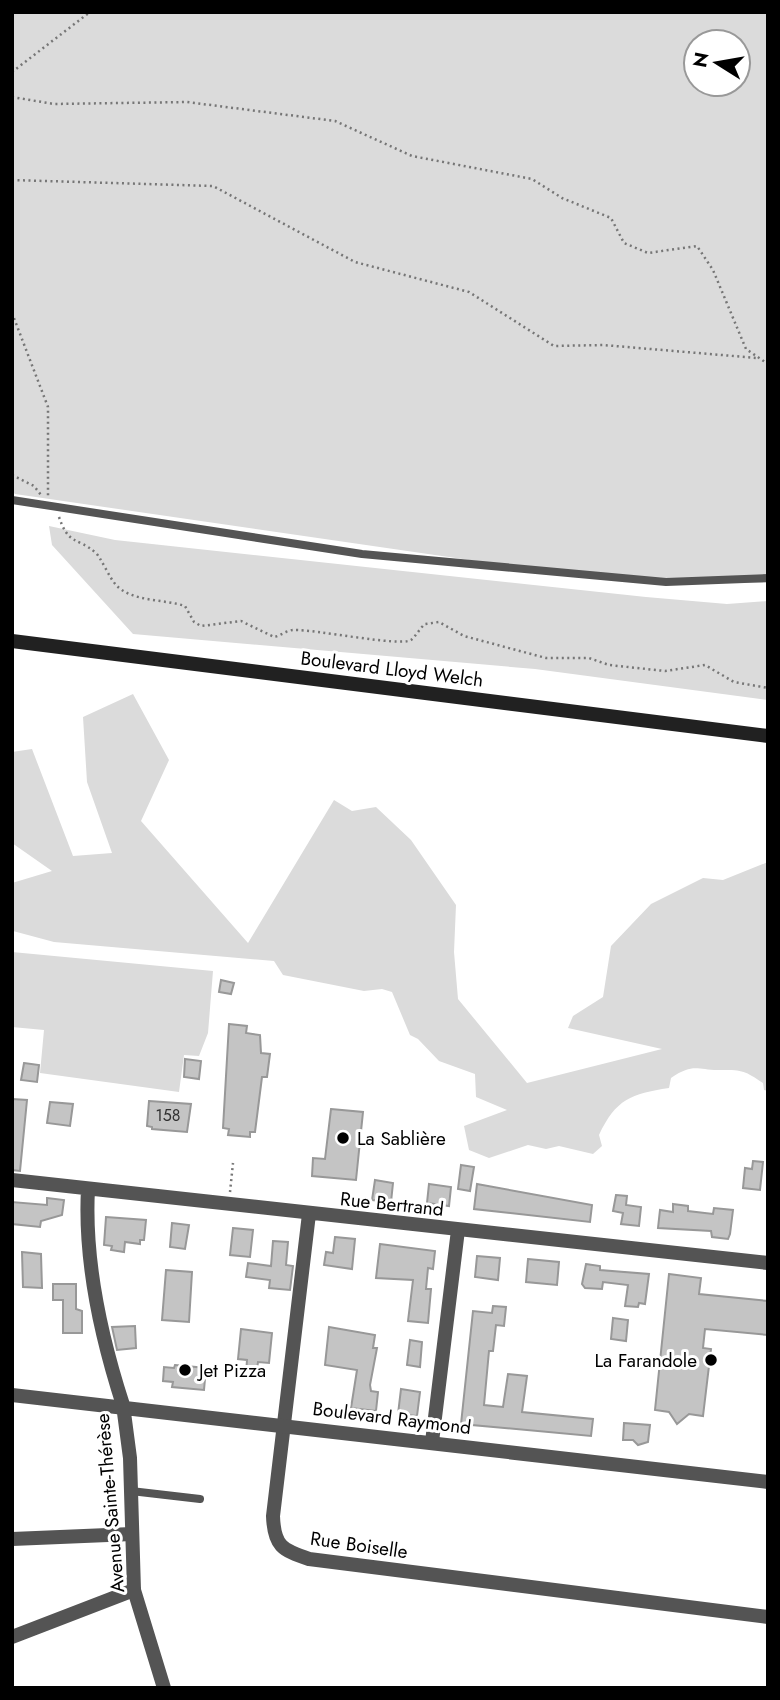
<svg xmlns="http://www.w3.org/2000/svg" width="780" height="1700" font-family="Jost,sans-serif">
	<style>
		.green { fill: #dbdbdb; fill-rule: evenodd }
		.building { fill: #c4c4c4; stroke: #989898; stroke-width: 2 }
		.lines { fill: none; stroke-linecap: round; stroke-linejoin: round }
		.path { stroke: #767676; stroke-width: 2.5; stroke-dasharray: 2 3.5; stroke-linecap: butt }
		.service { stroke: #545454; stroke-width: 8 }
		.minor { stroke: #545454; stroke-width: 14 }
		.tertiary { stroke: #545454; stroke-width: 14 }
		.secondary { stroke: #212121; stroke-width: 14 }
		.poi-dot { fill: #000; stroke: #fff; stroke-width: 2.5 }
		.labels { text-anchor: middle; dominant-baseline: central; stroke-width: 6; stroke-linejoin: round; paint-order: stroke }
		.number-label { font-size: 16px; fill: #313131 }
		.street-label { font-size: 19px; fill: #000; stroke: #fff }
		.poi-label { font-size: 19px; fill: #000; stroke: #fff; text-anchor: start }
	</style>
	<rect width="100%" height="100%" fill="#fff"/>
	<path class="green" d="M12 12H768V583L648 581 497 564 15 494 12 491ZM696 42H738V84H696Z
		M49 526 115 540 646 597 727 604 768 601V700L535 669 133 634 52 545Z
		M133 694 169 760 141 821 248 943 334 800 352 811 376 807 411 840 456 905 454 952 458 999 527 1083 662 1049 568 1028 573 1016 603 997 611 946 651 904 703 878 723 880 768 862V1091L764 1090 763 1083C745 1071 743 1070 722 1070 697 1071 695 1062 671 1078L669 1088C631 1094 616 1099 599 1135L602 1146 593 1154 559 1146 546 1149 528 1145 489 1158 469 1150 464 1126 507 1110 476 1097 475 1074 439 1061 418 1039 410 1035 392 992 382 989 364 991 283 975 274 961 54 942 13 931 12 883 52 871 12 843V752L32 749 73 856 112 853 87 782 83 717Z
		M12 952 213 971 208 1033 199 1056 184 1055 179 1092 40 1073 44 1030 12 1027Z"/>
	<path class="building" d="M221 980 234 983 231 994 219 992Z
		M229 1024 247 1026 246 1033 260 1035 261 1053 270 1054 267 1077H262L255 1132H250V1137L228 1135 229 1129 223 1128Z
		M185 1059 201 1061 199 1079 184 1077Z
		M24 1063 39 1065 37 1082 21 1080Z
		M12 1099 27 1100 20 1171 12 1170Z
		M149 1101 191 1104 187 1132 152 1129V1127L147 1126Z
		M50 1102 73 1104 70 1126 47 1123Z
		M331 1109 363 1112 356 1180 312 1176 313 1158 325 1159Z
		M753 1161 763 1162 760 1190 743 1188 745 1168 752 1169Z
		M461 1165 474 1167 470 1191 458 1189Z
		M375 1180 393 1183 391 1202 372 1200Z
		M429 1184 451 1187 449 1206 427 1203Z
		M477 1184 592 1205 590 1222 474 1209Z
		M616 1195 627 1196 626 1205 641 1207 639 1226 621 1224 623 1213 613 1211Z
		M47 1198 64 1200 62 1215 41 1221 40 1227 12 1224V1202L47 1205Z
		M673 1204 688 1206V1211L713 1214 714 1208 733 1210 730 1234 728 1239 712 1237 711 1231 658 1228 660 1210 673 1212Z
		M106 1217 146 1220 144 1240H140V1244L125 1242 124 1252 111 1250 112 1246 104 1245Z
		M172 1223 189 1225 185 1249 170 1247Z
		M233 1228 253 1230 250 1257 230 1255Z
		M335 1237 355 1239 352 1269 324 1265 326 1252 333 1253Z
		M273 1241 288 1242 286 1265 293 1266 290 1290 269 1288 270 1280 246 1277 248 1263 271 1266Z
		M380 1244 435 1251 433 1269 428 1268 426 1289H431L428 1323 408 1321 413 1280 376 1278Z
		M22 1252 41 1254 42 1288 23 1287Z
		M477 1256 500 1258 498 1280 475 1277Z
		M528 1259 559 1262 557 1285 526 1282Z
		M586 1264 600 1266V1270L649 1274 645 1304 639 1303 638 1307 625 1306 628 1285 603 1282 602 1289 585 1288 582 1284Z
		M166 1270 192 1272 189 1322 162 1320Z
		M669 1274 701 1278 699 1294 768 1301V1335L705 1329 703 1348 711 1349 703 1416 689 1414 677 1424 669 1412 655 1410Z
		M53 1284H76V1309L82 1311V1333H63V1300H53Z
		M493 1306 506 1307 504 1326 496 1325 493 1351H489L484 1405 503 1407 508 1374 527 1376 522 1412 593 1419 591 1436 461 1424 473 1311 492 1313Z
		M613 1318 628 1320 626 1341 611 1339Z
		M135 1326 136 1348 117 1350 112 1327Z
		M329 1327 375 1335 373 1348H377L370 1385 371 1391 378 1392 376 1411 351 1408 357 1370 325 1365Z
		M241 1329 272 1333 269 1363 258 1362 256 1376 246 1374 247 1360 238 1359Z
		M410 1340 422 1342 420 1367 407 1365Z
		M175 1365 206 1368 204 1390 172 1387 173 1382 163 1381 164 1367 174 1368Z
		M401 1389 420 1392 417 1416 398 1414Z
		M624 1423 650 1425 648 1442 638 1445 633 1440H623Z"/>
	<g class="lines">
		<path class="path" d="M12 72 90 12
			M12 97 54 104 187 102 335 121 412 156 532 179 562 198 611 218 624 243 648 253 697 246 713 270 746 349 768 364
			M12 180 213 186 355 262 469 292 554 346 603 345 757 358
			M12 313 48 407V496
			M12 475 34 486 41 495
			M59 517C69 546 76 536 96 553 101 558 109 577 116 585 132 602 164 599 185 606L194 622 201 626 241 621 274 637C280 636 287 630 294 630 313 629 400 647 411 640 416 636 420 628 425 624L439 622 464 636 546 658H589L609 665 665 671 705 665 734 682 768 688
			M230 1192 233 1163"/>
		<path class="service" d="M12 500 362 554 666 582 768 578
			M131 1491 200 1499"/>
		<path class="minor" d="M12 1180 768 1263
			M88 1189C84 1262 101 1337 123 1405
			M309 1214 273 1516C274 1546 282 1550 309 1559L768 1617
			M432 1442 458 1230
			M12 1539 132 1534
			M12 1637 134 1590"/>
		<path class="tertiary" d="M12 1395 768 1482
			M123 1405 130 1458 134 1590 164 1688"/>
		<path class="secondary" d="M12 641 768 736"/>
	</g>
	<g class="poi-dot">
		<circle cx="343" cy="1138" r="7"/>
		<circle cx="711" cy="1360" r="7"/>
		<circle cx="185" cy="1370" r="7"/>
	</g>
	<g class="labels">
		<g class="number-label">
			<text x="168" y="1115">158</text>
		</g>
		<g class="street-label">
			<text transform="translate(392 669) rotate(7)">Boulevard Lloyd Welch</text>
			<text transform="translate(392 1204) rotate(6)">Rue Bertrand</text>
			<text transform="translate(392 1418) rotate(7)">Boulevard Raymond</text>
			<text transform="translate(110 1503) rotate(-95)">Avenue Sainte-Thérèse</text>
			<text transform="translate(359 1545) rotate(8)">Rue Boiselle</text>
		</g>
		<g class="poi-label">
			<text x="357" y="1138">La Sablière</text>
			<text x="697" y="1360" text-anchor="end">La Farandole</text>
			<text x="199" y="1370">Jet Pizza</text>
		</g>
	</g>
	<rect width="780" height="1700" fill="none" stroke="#000000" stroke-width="28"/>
	<g transform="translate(717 63) rotate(281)"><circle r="33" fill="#ffffff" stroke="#999999" stroke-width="2"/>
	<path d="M0-5L12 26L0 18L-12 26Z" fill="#000000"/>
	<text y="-10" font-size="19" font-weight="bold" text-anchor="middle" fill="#000000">N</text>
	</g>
</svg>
